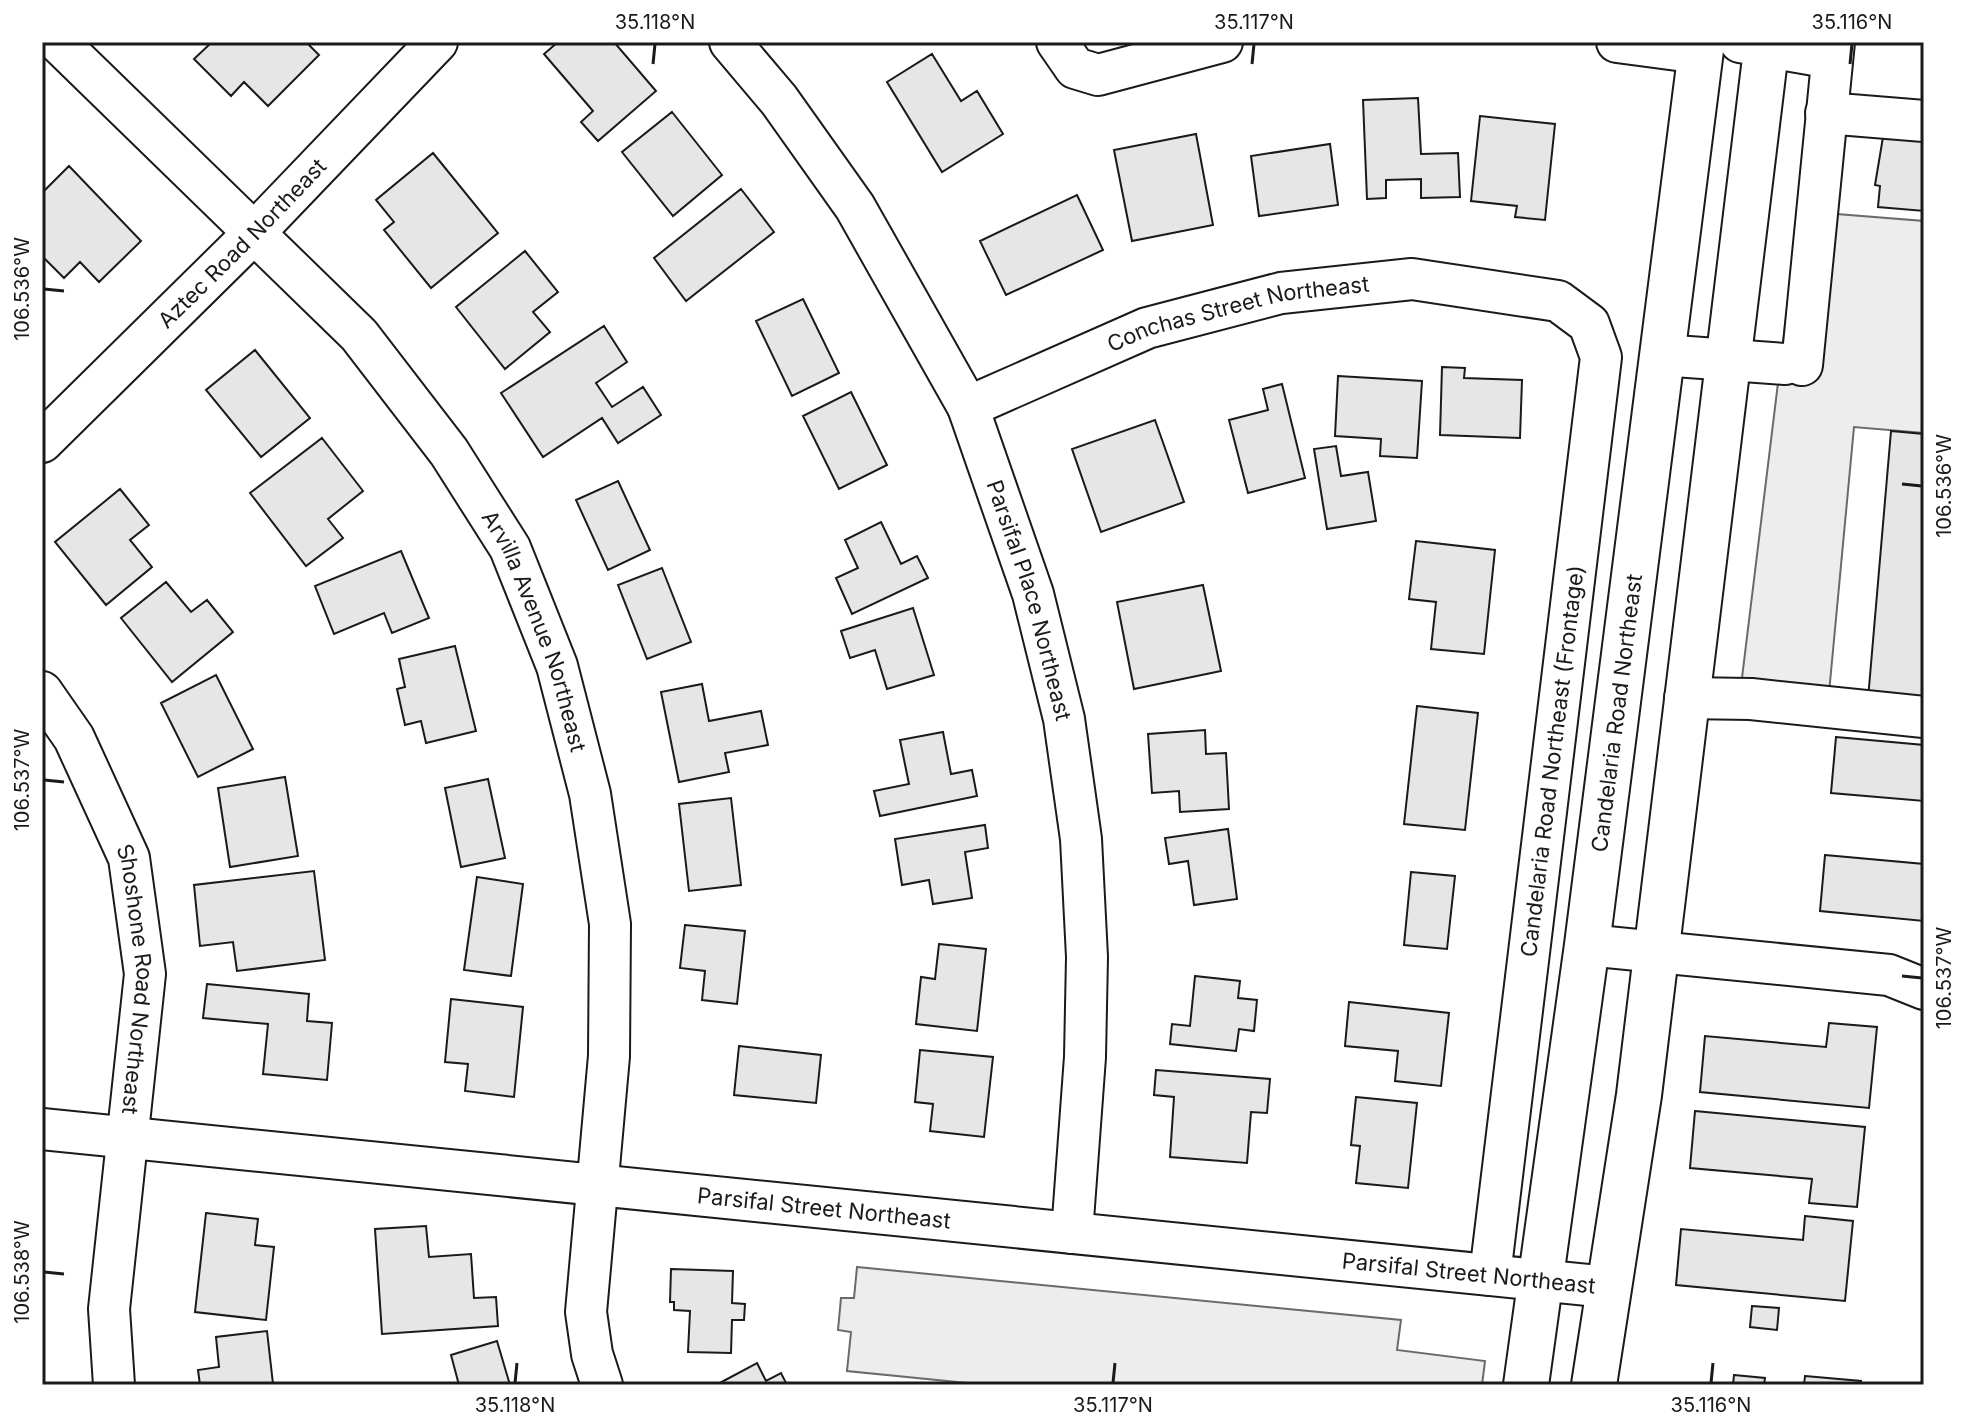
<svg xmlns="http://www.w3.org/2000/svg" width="1966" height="1427" font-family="Inter,sans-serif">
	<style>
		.parking { fill: #ededed; stroke: #6a6a6a; stroke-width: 2 }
		.building { fill: #e6e6e6; stroke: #1a1a1a; stroke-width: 2 }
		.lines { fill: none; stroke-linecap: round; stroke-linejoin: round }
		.minor-casing { stroke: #1a1a1a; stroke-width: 44 }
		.major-casing { stroke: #1a1a1a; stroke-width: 48 }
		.minor { stroke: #fff; stroke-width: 40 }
		.major { stroke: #fff; stroke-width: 44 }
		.ticks { fill: none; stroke: #1a1a1a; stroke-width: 3 }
		.labels { text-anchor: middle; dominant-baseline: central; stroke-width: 6; stroke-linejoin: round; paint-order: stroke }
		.street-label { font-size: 22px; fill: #1a1a1a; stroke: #fff }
		.neatline { fill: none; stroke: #1a1a1a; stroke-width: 3 }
		.ticks-label { font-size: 20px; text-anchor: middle; fill: #1a1a1a }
	</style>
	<rect width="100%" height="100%" fill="#fff"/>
	<path class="parking" d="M1799 211 1924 221V433L1854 427 1829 693 1741 686Z
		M857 1267 1401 1320 1397 1350 1485 1361 1482 1385H987L847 1371 851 1332 838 1330 841 1298H854Z"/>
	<path class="building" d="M212 42H306L319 55 268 106 244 82 231 96 194 59Z
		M558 42H614L656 91 598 141 581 122 593 111 544 54Z
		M932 54 961 101 977 91 1003 134 942 172 887 82Z
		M1418 98 1421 154 1458 153 1460 197 1421 198V179L1386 180V198L1367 199 1363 100Z
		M672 112 722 175 673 216 622 152Z
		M1480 116 1555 124 1545 220 1515 217 1517 206 1471 201Z
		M1884 131 1924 134V211L1878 207 1880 186 1875 185Z
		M1196 134 1213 225 1132 241 1114 150Z
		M1330 144 1338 205 1259 216 1251 156Z
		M433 153 498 233 431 288 384 230 394 222 376 200Z
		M69 166 141 241 99 282 80 262 64 278 42 256V193Z
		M741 189 774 232 686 301 654 258Z
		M1077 195 1103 250 1006 295 980 241Z
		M525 251 558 292 533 312 550 332 505 369 456 307Z
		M803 299 839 373 792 396 756 321Z
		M604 326 627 362 596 383 612 407 643 387 661 415 618 443 602 418 543 457 501 393Z
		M255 350 310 418 261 457 206 390Z
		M1442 367 1465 368 1464 378 1522 380 1520 438 1440 435Z
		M1338 376 1422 381 1417 458 1380 456 1381 439 1335 436Z
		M1282 384 1305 478 1248 493 1229 420 1268 410 1263 389Z
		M851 392 887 465 839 489 803 416Z
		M1155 420 1184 502 1101 532 1072 449Z
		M1891 431 1924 434V704L1868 699Z
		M322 438 363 491 328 519 343 538 306 566 250 493Z
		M1336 446 1341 476 1368 472 1376 521 1327 529 1314 449Z
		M618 481 650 550 608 570 576 500Z
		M120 489 149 525 130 540 152 567 106 605 55 542Z
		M881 522 901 564 917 556 928 578 852 614 836 578 858 568 845 540Z
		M1416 541 1495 550 1484 654 1431 649 1436 602 1409 599Z
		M401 551 429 618 392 633 384 613 334 634 315 586Z
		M662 568 691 642 647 659 618 585Z
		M166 582 191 612 207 600 233 632 172 682 121 618Z
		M1203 585 1221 671 1134 689 1117 602Z
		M913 608 934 675 887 689 875 650 850 658 841 631Z
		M455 646 476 731 426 743 421 721 405 725 397 689 405 687 399 659Z
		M216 675 253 749 198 777 161 703Z
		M702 684 709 721 761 711 768 745 725 753 729 772 679 782 661 692Z
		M1417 706 1478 713 1465 830 1404 824Z
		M1205 730 1206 754 1226 753 1229 809 1180 812 1179 791 1152 793 1148 734Z
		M943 732 951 774 972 770 977 796 880 816 874 791 909 784 900 740Z
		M1836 737 1924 745V801L1831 793Z
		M285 777 298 856 230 867 218 788Z
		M488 779 505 858 461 867 445 788Z
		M731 798 741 885 689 891 679 804Z
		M985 825 988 848 965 852 972 898 933 904 929 880 902 885 895 839Z
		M1228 829 1237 899 1194 905 1188 861 1169 864 1165 838Z
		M1825 855 1924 864V921L1820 911Z
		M314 871 325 960 237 971 233 942 200 946 194 885Z
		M1411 872 1455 876 1447 949 1404 945Z
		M477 877 523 884 511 976 464 970Z
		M685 925 745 931 737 1004 702 1000 705 971 680 968Z
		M939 944 986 949 977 1031 916 1024 921 977 935 979Z
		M1195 976 1240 981 1238 998 1257 1000 1254 1031 1239 1029 1236 1051 1170 1044 1172 1024 1190 1026Z
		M207 984 309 994 307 1021 332 1023 327 1080 263 1074 268 1024 203 1018Z
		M451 999 523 1007 514 1097 465 1091 468 1064 445 1062Z
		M1349 1002 1449 1013 1441 1086 1395 1081 1398 1051 1345 1046Z
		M1829 1023 1877 1027 1869 1108 1700 1092 1705 1036 1826 1047Z
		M739 1046 821 1055 816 1103 734 1095Z
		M920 1050 993 1057 984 1137 930 1131 933 1104 915 1102Z
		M1156 1070 1270 1079 1267 1113 1251 1112 1247 1163 1170 1157 1174 1097 1154 1095Z
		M1356 1097 1417 1103 1408 1188 1356 1183 1360 1146 1351 1145Z
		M1695 1111 1865 1127 1857 1207 1809 1203 1812 1179 1690 1168Z
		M206 1213 258 1219 255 1245 274 1247 266 1320 195 1312Z
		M1805 1216 1853 1221 1845 1301 1676 1285 1681 1229 1803 1240Z
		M426 1226 429 1257 471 1254 474 1298 496 1297 498 1326 382 1334 375 1229Z
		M671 1269 733 1271 732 1303 745 1304 744 1320H732L731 1353 688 1352 690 1311 674 1310V1302H670Z
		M1752 1306 1779 1308 1777 1330 1750 1327Z
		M267 1331 273 1384 200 1385 198 1370 219 1367 216 1337Z
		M497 1341 510 1385H459L451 1355Z
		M757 1363 766 1381 781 1373 787 1385H716Z
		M1734 1375 1765 1378 1764 1385H1733Z
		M1805 1376 1861 1381V1385H1804Z"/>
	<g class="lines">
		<defs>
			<g id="minor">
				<path id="s1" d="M58 42 359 335 449 452 510 548 557 666 590 794 610 924 609 1056 586 1312 592 1354 602 1385"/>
				<path id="s2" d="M730 42 779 100 855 207 968 407 1033 594 1064 719 1081 839 1087 957 1085 1057 1072 1233"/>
				<path d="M1057 42 1075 68 1098 75 1222 42"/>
				<path d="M1617 42 1700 53"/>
				<path d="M1740 42 1832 58"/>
				<path d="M1826 113 1924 121"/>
				<path d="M1661 355 1785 364"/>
				<path d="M1802 365 1834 42"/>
				<path id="s3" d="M968 407 1147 328 1281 293 1412 279 1558 301 1589 324 1601 357 1490 1275"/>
				<path id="s4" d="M42 442 254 233 437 42"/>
				<path id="s5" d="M42 692 74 738 129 858 145 974 109 1309 114 1385"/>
				<path d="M1685 698 1751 699 1924 717"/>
				<path d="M1587 945 1889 975 1924 989"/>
				<path id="s6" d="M42 1129 1608 1287"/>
			</g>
			<g id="major">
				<path id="s7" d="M1526 1385 1587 945 1702 42"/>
				<path d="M1594 1385 1639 1095 1767 42"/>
			</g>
		</defs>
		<use href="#minor" class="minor-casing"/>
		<use href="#major" class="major-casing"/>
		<use href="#minor" class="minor"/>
		<use href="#major" class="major"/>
	</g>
	<path class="ticks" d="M653 64 655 44M1252 64 1254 44M1850 64 1852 44M44 289 64 291M1902 484 1922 486M44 780 64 782M1902 976 1922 978M44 1272 64 1274M515 1383 517 1363M1113 1383 1115 1363M1711 1383 1713 1363"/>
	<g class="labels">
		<g class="street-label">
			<text stroke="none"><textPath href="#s4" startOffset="282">Aztec Road Northeast</textPath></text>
			<text stroke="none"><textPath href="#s3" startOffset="288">Conchas Street Northeast</textPath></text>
			<text stroke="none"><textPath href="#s2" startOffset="640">Parsifal Place Northeast</textPath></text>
			<text stroke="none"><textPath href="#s1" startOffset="768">Arvilla Avenue Northeast</textPath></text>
			<text stroke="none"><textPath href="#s7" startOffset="678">Candelaria Road Northeast</textPath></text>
			<text transform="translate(1552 761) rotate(-83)">Candelaria Road Northeast (Frontage)</text>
			<text stroke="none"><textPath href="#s5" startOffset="310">Shoshone Road Northeast</textPath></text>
			<text stroke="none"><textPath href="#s6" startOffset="786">Parsifal Street Northeast</textPath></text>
			<text stroke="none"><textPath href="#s6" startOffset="1434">Parsifal Street Northeast</textPath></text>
		</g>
	</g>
	<rect width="1966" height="1427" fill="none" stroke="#ffffff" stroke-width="88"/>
	<rect x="44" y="44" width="1878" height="1339" class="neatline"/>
	<g class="ticks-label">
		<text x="655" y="29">35.118°N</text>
		<text x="1254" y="29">35.117°N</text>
		<text x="1852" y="29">35.116°N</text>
		<text transform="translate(22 289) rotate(-90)" y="7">106.536°W</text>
		<text transform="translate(1944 486) rotate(-90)" y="7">106.536°W</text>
		<text transform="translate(22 780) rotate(-90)" y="7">106.537°W</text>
		<text transform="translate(1944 978) rotate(-90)" y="7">106.537°W</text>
		<text transform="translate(22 1272) rotate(-90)" y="7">106.538°W</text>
		<text x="515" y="1412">35.118°N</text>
		<text x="1113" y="1412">35.117°N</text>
		<text x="1711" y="1412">35.116°N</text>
	</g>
</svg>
